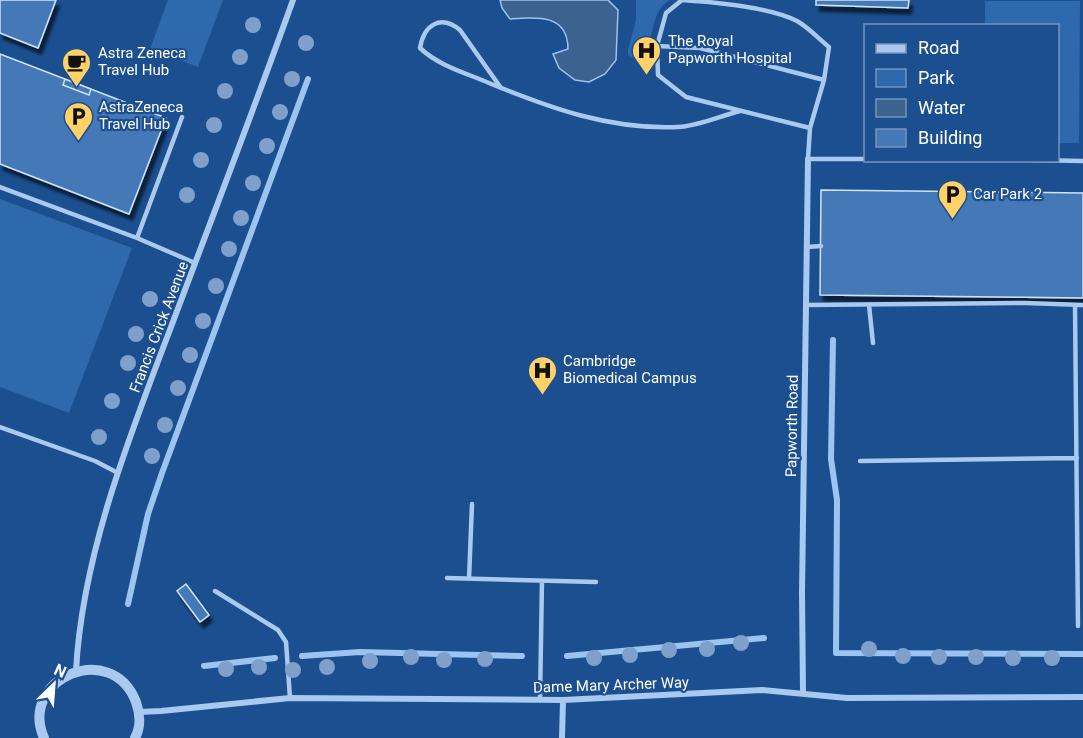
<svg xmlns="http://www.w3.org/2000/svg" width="1083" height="738" font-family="Roboto,sans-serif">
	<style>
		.green { fill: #2e69ad }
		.water { fill: #3c6290; stroke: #9cc4f0; stroke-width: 1.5 }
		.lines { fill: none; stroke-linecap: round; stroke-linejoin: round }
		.stream { stroke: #9cc4f0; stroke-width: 6 }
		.building { fill: #4478b7; stroke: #cfe3fa; stroke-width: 1.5; filter: url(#shadow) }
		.service { stroke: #a9c9ee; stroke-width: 4.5 }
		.minor { stroke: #a9c9ee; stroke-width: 6 }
		.tertiary { stroke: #a9c9ee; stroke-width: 10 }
		.tree { fill: #7ea0ca }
		.labels { text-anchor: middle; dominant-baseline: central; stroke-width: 4.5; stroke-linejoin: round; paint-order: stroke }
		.poi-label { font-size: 15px; fill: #fff; stroke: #1b4f8f; text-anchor: start }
		.street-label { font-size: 15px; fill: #fff; stroke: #1b4f8f }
	</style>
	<defs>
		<filter id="shadow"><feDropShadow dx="3.5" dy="6" stdDeviation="1.5" flood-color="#0009"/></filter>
	</defs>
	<rect width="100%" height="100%" fill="#1b4f8f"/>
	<path class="green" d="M168 0H223L198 67 150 49Z
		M636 0H670C649 11 655 42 642 58L635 59 628 55V50L636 20Z
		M985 1H1080L1079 143H1058V26L985 25Z
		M0 199 132 248 69 413 0 387Z"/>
	<path class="water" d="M500 0H608L618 10 616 60 605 74 589 82 575 80 559 68 553 54 568 49C568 13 535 17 510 19L502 8Z"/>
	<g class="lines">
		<path class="stream" d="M833 340 831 459 837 500 836 653 1083 654
			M128 604 148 514 162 473 308 79
			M302 656 360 652 522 656
			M567 656 764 638
			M204 666 275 658"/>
	</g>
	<path class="building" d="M0 0H56L38 48 0 33Z
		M816 0H909L908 8 816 5Z
		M0 54 166 118 129 214 0 164Z
		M65 79 91 89 89 95 63 85Z
		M821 190 1083 193V298L820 295Z
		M186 584 209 615 200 622 177 591Z"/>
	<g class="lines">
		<path class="service" d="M657 46 700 48 824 80
			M501 88 460 30C440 14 424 25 420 48 439 66 466 73 489 83 550 108 610 130 678 127 698 126 720 116 740 111
			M810 128 686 97 658 75 657 46 666 13 682 0C713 2 769 7 797 21 808 27 819 39 829 47L824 80 810 128 808 159H866
			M1032 160 1083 161
			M0 187 137 238 195 263
			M137 238 182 117
			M807 247 821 246
			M806 305 1025 303 1083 305
			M869 305 873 343
			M1075 305 1078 626
			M0 427 95 461 118 473
			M860 461 1077 458
			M447 578 596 582
			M469 579 472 504
			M215 591 278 630 286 642 290 698
			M540 700 542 581"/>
		<path class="minor" d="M76 671C82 555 130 435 171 327 212 218 254 109 293 0
			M803 693 802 593 808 159
			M139 712 161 711 290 698 563 700 762 690 847 698 1083 697
			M562 738 563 700"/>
		<path class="tertiary" d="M44 738C18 678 112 639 136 702 140 713 141 727 135 738"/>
	</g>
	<g class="tree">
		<circle cx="253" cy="25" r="8"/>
		<circle cx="306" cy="43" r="8"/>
		<circle cx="240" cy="57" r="8"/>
		<circle cx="292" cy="79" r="8"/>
		<circle cx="225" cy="91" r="8"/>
		<circle cx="280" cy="112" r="8"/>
		<circle cx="214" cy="125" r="8"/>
		<circle cx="267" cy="146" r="8"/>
		<circle cx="201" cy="160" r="8"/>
		<circle cx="253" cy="183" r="8"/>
		<circle cx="187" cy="195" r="8"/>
		<circle cx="241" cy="218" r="8"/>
		<circle cx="229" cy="249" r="8"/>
		<circle cx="216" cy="286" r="8"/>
		<circle cx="150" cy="299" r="8"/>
		<circle cx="203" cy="321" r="8"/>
		<circle cx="136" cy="334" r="8"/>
		<circle cx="190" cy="355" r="8"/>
		<circle cx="128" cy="363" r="8"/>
		<circle cx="178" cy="388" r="8"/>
		<circle cx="112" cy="401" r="8"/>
		<circle cx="165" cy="425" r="8"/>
		<circle cx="99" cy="437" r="8"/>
		<circle cx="152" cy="456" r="8"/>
		<circle cx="741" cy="643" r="8"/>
		<circle cx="707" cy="649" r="8"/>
		<circle cx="869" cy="649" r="8"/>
		<circle cx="669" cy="650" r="8"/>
		<circle cx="630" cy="655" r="8"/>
		<circle cx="903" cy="656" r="8"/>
		<circle cx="411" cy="657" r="8"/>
		<circle cx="939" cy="657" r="8"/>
		<circle cx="976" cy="657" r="8"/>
		<circle cx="594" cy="658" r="8"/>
		<circle cx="1013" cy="658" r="8"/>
		<circle cx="1052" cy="658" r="8"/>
		<circle cx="485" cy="659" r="8"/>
		<circle cx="444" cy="660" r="8"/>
		<circle cx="370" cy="661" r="8"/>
		<circle cx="259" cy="667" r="8"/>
		<circle cx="327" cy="667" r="8"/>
		<circle cx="226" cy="669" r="8"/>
		<circle cx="293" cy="670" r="8"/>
	</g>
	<defs>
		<symbol id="hospital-pin" viewBox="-11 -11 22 30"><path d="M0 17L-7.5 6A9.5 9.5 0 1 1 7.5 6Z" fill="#ffd166" stroke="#1b4f8f"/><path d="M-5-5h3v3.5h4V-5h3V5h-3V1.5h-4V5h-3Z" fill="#111"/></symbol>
		<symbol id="cafe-pin" viewBox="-11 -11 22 30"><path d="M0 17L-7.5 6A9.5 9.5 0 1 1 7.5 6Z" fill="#ffd166" stroke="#1b4f8f"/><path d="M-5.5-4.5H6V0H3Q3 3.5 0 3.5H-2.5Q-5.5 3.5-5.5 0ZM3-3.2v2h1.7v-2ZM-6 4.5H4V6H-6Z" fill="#111"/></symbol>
		<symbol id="parking-pin" viewBox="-11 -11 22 30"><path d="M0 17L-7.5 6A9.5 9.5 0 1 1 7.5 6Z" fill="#ffd166" stroke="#1b4f8f"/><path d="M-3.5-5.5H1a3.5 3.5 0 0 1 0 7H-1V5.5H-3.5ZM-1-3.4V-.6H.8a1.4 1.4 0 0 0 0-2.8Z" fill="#111"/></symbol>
	</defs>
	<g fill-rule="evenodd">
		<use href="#hospital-pin" x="630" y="34" width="33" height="45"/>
		<use href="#cafe-pin" x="60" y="46" width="33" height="45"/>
		<use href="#parking-pin" x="62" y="100" width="33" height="45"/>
		<use href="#parking-pin" x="936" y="178" width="33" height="45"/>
		<use href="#hospital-pin" x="526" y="354" width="33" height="45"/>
	</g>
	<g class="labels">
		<g class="poi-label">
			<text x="668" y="41">The Royal<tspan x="668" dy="17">Papworth Hospital</tspan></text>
			<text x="98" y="53">Astra Zeneca<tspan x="98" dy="17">Travel Hub</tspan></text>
			<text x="99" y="107">AstraZeneca<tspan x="99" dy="17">Travel Hub</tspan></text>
			<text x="973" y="194">Car Park 2</text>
			<text x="563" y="361">Cambridge<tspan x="563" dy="17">Biomedical Campus</tspan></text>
		</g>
		<g class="street-label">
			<text transform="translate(159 327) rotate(-69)">Francis Crick Avenue</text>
			<text transform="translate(792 426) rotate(-89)">Papworth Road</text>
			<text transform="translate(611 685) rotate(-2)">Dame Mary Archer Way</text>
		</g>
	</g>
	<rect x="864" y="24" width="195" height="138" fill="#1b4f8f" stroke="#7695bc" stroke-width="1.5"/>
	<rect x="876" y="44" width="30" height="9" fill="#a9c9ee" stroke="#7695bc" stroke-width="1.5"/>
	<text x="918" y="54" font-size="18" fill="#ffffff">Road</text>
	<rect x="876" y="69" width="30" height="18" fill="#2e69ad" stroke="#7695bc" stroke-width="1.5"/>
	<text x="918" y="84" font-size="18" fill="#ffffff">Park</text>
	<rect x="876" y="99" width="30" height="18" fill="#3c6290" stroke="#7695bc" stroke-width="1.5"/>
	<text x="918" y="114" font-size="18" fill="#ffffff">Water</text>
	<rect x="876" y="129" width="30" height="18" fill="#4478b7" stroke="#7695bc" stroke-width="1.5"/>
	<text x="918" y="144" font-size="18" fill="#ffffff">Building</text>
	<g transform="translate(54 684) rotate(25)" stroke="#1b4f8f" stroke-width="4.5" paint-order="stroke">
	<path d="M0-4.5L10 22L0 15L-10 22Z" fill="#ffffff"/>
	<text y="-9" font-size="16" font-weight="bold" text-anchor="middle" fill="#ffffff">N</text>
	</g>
</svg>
